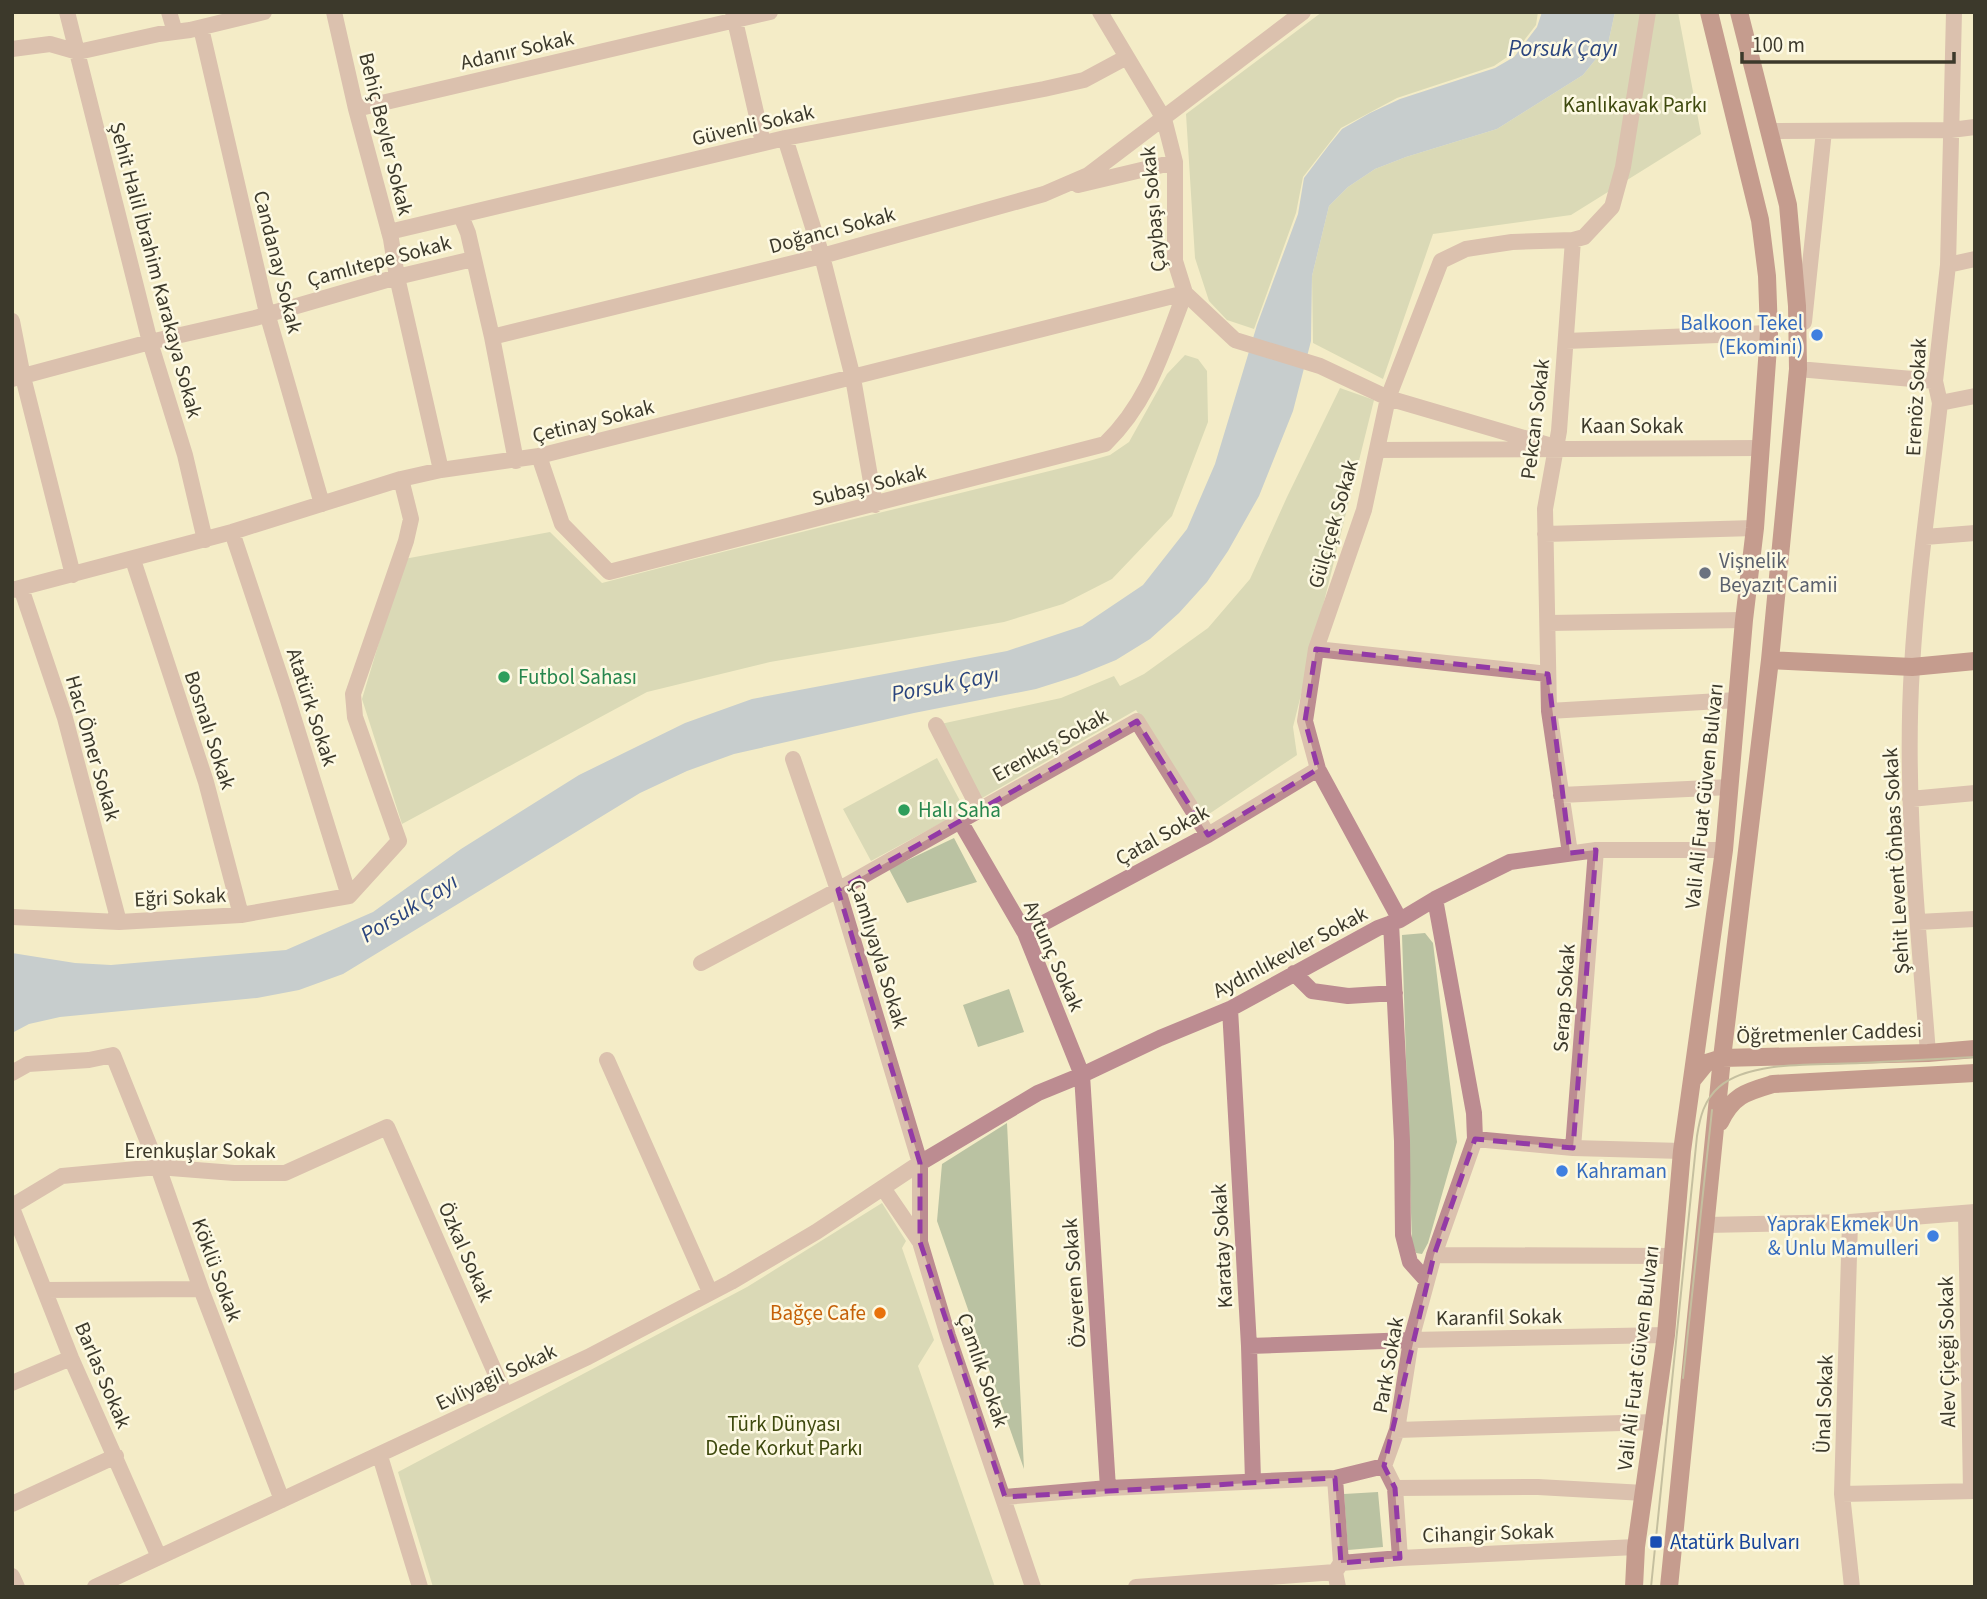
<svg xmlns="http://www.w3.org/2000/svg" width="1987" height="1599" font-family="'Source Sans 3',sans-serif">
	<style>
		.green { fill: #bac2a2 }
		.water { fill: #90a7d4 }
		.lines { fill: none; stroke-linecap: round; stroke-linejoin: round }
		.minor { stroke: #bc8c91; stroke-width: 16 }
		.major { stroke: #8c3b49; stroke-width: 18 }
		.tram { stroke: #8d8870; stroke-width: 2 }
		.marked { fill: none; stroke: #933aa6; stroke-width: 5; stroke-dasharray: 14 9; stroke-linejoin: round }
		.shop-dot { fill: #3f7fe0; stroke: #fdf9e3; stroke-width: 2.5 }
		.worship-dot { fill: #6b7280; stroke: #fdf9e3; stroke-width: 2.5 }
		.leisure-dot { fill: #2e9e5b; stroke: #fdf9e3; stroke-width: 2.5 }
		.food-dot { fill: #e8710a; stroke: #fdf9e3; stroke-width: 2.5 }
		.transit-dot { fill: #1a4fb4; stroke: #fdf9e3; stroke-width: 2.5 }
		.labels { text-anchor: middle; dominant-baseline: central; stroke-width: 5; stroke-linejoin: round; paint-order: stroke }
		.street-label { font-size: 21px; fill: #3c392b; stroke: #fdf9e3 }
		.park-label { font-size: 21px; fill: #3e490e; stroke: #fdf9e3 }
		.shop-label { font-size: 21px; fill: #366cbe; stroke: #fdf9e3; text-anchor: end }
		.worship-label { font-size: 21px; fill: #5b616d; stroke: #fdf9e3; text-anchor: start }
		.leisure-label { font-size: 21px; fill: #27864d; stroke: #fdf9e3; text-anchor: start }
		.food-label { font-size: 21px; fill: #c56008; stroke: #fdf9e3; text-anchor: end }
		.transit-label { font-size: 21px; fill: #164399; stroke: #fdf9e3; text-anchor: start }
		.water-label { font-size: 23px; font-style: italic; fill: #2b457e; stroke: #fdf9e3 }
	</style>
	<rect width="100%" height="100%" fill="#f4ecc7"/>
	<path class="green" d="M1322 12H1538L1536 25 1516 51 1494 66 1397 98 1341 128 1303 177 1296 213 1254 329 1227 320 1209 301 1195 258 1186 114Z
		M1615 12H1678L1701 134 1571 215 1433 234 1383 379 1313 343 1312 276 1329 206 1348 187 1375 169 1406 157 1497 129 1583 75 1608 44Z
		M1185 355 1198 359 1207 371 1208 422 1172 516 1112 579 1063 604 1004 622 770 662 647 692 402 824 362 699 404 559 550 532 602 583C764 540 926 502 1089 461L1110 455 1129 442 1167 374Z
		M1340 388 1374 400 1293 727 1297 755 1203 818 1136 710 975 802 936 725 1061 698 1114 676 1120 686 1144 674 1208 628 1250 579 1287 497Z
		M937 758 965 810 871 861 843 809Z
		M954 838 977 882 907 903 889 869Z
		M1425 933 1433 943 1457 1142 1428 1243 1422 1254 1416 1253 1412 1243 1402 935Z
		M1009 989 1024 1032 978 1047 963 1005Z
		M1007 1123 1024 1469 937 1221 942 1164Z
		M882 1203 906 1241 902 1248 934 1340 918 1366 995 1587H433L398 1472 747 1287Z
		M1378 1492 1383 1547 1348 1550 1344 1494Z"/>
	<path class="water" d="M1542 12H1615L1608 44 1583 75 1497 129 1406 157 1375 169 1348 187 1329 206 1312 276 1311 341 1293 411 1259 496 1228 551 1207 582 1179 613 1150 639 1116 660 1077 676 1036 689 914 713 734 754 687 771 640 793 343 974 299 990 257 998 60 1017 29 1024 12 1033V953L75 963 111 965 286 950 373 912 461 849 579 775 685 723 752 699 1007 651 1082 626 1143 585 1187 529 1215 464 1257 325 1298 214 1304 178 1329 145 1342 129 1370 113 1400 99 1495 68 1514 57 1537 27Z"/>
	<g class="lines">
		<path class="minor" d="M67 12 150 342 185 455 205 540
			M169 12 175 32
			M334 12 356 109 391 239 397 277 441 470
			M733 12 763 143
			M1100 12 1164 119 1175 162V261L1185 293 1235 340 1320 366 1388 398 1555 447
			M201 28 267 313 322 504
			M12 49 50 44 78 52 159 34 190 30 264 12
			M356 109 770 12
			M1769 131 1951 130 1975 127
			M785 138 822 256 853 378 875 505
			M1078 185 1175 162
			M461 216 468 233 492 337 516 461
			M389 232 785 138 1044 89 1084 80 1125 58
			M1948 265 1975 259
			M12 321 23 377 73 575
			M1804 322 1824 131
			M492 337 822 256 1044 194 1088 175 1303 12
			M1566 341 1769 333
			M1799 359 1798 369 1935 381
			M12 379 150 342 255 318 397 277 473 259
			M1940 403 1975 396
			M1377 450 1761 448
			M539 456 562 524 609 572 1105 444C1150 400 1163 349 1185 293
			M232 532 287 697 349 896
			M1545 534 1755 528
			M1925 537 1975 533
			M133 560 206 782 241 915
			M21 588 65 718 119 922
			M12 590 232 532 401 479 441 470 539 456 1185 293
			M1548 623 1744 620
			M1316 649 1548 674
			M1549 711 1737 700
			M936 725 979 809
			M793 759 838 890 920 1163V1242L948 1336 1033 1587
			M1561 795 1730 787
			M1910 799 1975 793
			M960 821 1025 933 1082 1075 1108 1488
			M1570 853 1549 711 1545 509 1559 431 1573 240 1584 237 1612 207 1623 167 1648 12
			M349 896 399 841 355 717 353 694 406 541 411 519 401 479
			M12 917 119 922 241 915 349 896
			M1400 920 1318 769 1305 721 1316 649 1364 510 1388 398 1441 261 1466 249 1512 242 1573 240
			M1918 922 1975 919
			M1391 923 1402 1141 1403 1235 1410 1262 1427 1281
			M1025 933 1208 835 1318 769
			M701 963 838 890 1137 721 1208 835
			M1294 973 1312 991 1348 996 1395 993
			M1230 1009 1249 1346 1253 1481
			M1928 1053C1918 924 1904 796 1912 667 1917 579 1930 491 1940 403L1935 381 1948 265 1954 12
			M607 1060 710 1292
			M12 1073 28 1064 89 1060 113 1055 158 1167 201 1289 282 1500
			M1475 1139 1573 1148 1682 1151
			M1573 1148 1596 850
			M883 1188 920 1242
			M12 1206 62 1176 158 1167 234 1173H285L387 1127 505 1395
			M12 1208 71 1358 159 1557
			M1966 1213 1971 1491
			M1850 1222 1842 1494 1852 1587
			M1706 1225 1850 1222 1975 1212
			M1434 1255 1674 1256
			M45 1290 201 1289
			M1249 1346 1411 1340 1666 1335
			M12 1383 71 1358
			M1397 1430 1655 1422
			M380 1456 420 1587
			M1384 1466 1395 1488 1538 1487 1644 1493
			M1335 1478 1341 1563 1335 1572 1338 1587
			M1395 1488 1400 1558
			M1842 1494 1975 1491
			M1005 1497 1108 1488 1335 1478 1384 1466 1397 1430 1411 1340 1434 1255 1475 1139 1474 1113 1435 899
			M12 1504 116 1456
			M1341 1563 1400 1558 1636 1547
			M12 1576 17 1587
			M95 1587 588 1357 731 1282 816 1232 920 1163 1038 1093 1082 1075 1160 1038 1230 1009 1378 928 1400 920 1435 899 1510 862 1596 850H1724
			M1136 1587 1335 1572"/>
		<path class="major" d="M1770 660 1912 667 1975 661
			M1693 1079 1706 1063 1722 1058 1928 1053 1975 1049
			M1720 1122C1733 1095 1746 1092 1773 1084L1975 1073
			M1634 1587 1636 1547 1666 1335 1682 1151 1724 850 1744 620 1755 528 1769 333 1767 276 1760 220 1709 12
			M1669 1587 1722 1058 1770 660 1798 369 1797 306 1788 205 1739 12"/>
		<path class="tram" d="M1683 1378 1712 1110
			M1651 1587 1697 1136C1700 1117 1704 1100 1719 1087 1750 1060 1821 1065 1861 1063 1899 1061 1937 1059 1975 1057"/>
	</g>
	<path d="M0 0H1987V1599H0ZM1316 649 1548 674 1570 853 1596 850 1573 1148 1475 1139 1434 1255 1384 1466 1395 1488 1400 1558 1341 1563 1335 1478 1005 1497 920 1242V1163L838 890 1137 721 1208 835 1318 769 1305 721Z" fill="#f4ecc7" fill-opacity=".55" fill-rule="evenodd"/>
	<path class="marked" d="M1316 649 1548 674 1570 853 1596 850 1573 1148 1475 1139 1434 1255 1384 1466 1395 1488 1400 1558 1341 1563 1335 1478 1005 1497 920 1242V1163L838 890 1137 721 1208 835 1318 769 1305 721Z"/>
	<g class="shop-dot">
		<circle cx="1817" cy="335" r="7"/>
		<circle cx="1562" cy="1171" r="7"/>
		<circle cx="1933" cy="1236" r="7"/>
	</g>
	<circle class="worship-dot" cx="1705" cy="573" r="7"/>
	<g class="leisure-dot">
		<circle cx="504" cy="677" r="7"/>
		<circle cx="904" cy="810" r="7"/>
	</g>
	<circle class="food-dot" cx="880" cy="1313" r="7"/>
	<rect class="transit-dot" x="1649" y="1535" width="14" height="14" rx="3.5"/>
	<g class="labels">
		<g class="street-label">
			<text transform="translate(517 50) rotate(-13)">Adanır Sokak</text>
			<text transform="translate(753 125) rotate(-13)">Güvenli Sokak</text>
			<text transform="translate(386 134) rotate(76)">Behiç Beyler Sokak</text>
			<text transform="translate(1153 209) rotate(-95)">Çaybaşı Sokak</text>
			<text transform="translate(832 230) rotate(-15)">Doğancı Sokak</text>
			<text transform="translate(379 261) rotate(-15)">Çamlıtepe Sokak</text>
			<text transform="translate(278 262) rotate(76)">Candanay Sokak</text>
			<text transform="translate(156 270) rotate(75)">Şehit Halil İbrahim Karakaya Sokak</text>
			<text transform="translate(1916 397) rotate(-87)">Erenöz Sokak</text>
			<text transform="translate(1535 419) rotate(-83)">Pekcan Sokak</text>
			<text transform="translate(593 421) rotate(-14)">Çetinay Sokak</text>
			<text x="1632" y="426">Kaan Sokak</text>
			<text transform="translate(869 485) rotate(-14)">Subaşı Sokak</text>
			<text transform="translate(1333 524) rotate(-74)">Gülçiçek Sokak</text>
			<text transform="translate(312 707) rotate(72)">Atatürk Sokak</text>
			<text transform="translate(210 730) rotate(72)">Bosnalı Sokak</text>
			<text transform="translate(1050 745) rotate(-29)">Erenkuş Sokak</text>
			<text transform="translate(93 748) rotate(74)">Hacı Ömer Sokak</text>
			<text transform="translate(1704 796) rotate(-84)">Vali Ali Fuat Güven Bulvarı</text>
			<text transform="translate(1162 835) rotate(-29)">Çatal Sokak</text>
			<text transform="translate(1896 861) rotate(-93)">Şehit Levent Önbas Sokak</text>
			<text transform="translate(180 897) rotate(-3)">Eğri Sokak</text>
			<text transform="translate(1290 952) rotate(-28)">Aydınlıkevler Sokak</text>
			<text transform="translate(879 954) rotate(73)">Çamlıyayla Sokak</text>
			<text transform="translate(1054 956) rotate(66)">Aytunç Sokak</text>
			<text transform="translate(1564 998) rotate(-86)">Serap Sokak</text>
			<text transform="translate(1829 1033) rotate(-2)">Öğretmenler Caddesi</text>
			<text x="200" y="1151">Erenkuşlar Sokak</text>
			<text transform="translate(1222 1246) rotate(-93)">Karatay Sokak</text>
			<text transform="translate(466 1252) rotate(66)">Özkal Sokak</text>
			<text transform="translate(217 1270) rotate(70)">Köklü Sokak</text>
			<text transform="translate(1074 1283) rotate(-94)">Özveren Sokak</text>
			<text transform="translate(1499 1317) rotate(-1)">Karanfil Sokak</text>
			<text transform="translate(1947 1352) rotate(-91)">Alev Çiçeği Sokak</text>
			<text transform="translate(1638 1358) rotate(-83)">Vali Ali Fuat Güven Bulvarı</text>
			<text transform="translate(1388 1365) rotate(-80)">Park Sokak</text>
			<text transform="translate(983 1370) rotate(71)">Çamlık Sokak</text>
			<text transform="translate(103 1375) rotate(67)">Barlas Sokak</text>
			<text transform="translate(496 1377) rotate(-25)">Evliyagil Sokak</text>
			<text transform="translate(1824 1404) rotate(-88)">Ünal Sokak</text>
			<text transform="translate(1488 1533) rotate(-2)">Cihangir Sokak</text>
		</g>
		<g class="park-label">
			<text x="1635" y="105">Kanlıkavak Parkı</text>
			<text x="784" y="1424">Türk Dünyası<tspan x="784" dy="24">Dede Korkut Parkı</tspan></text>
		</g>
		<g class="shop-label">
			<text x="1803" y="323">Balkoon Tekel<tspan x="1803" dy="24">(Ekomini)</tspan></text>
			<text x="1576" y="1171" text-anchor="start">Kahraman</text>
			<text x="1919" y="1224">Yaprak Ekmek Un<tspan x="1919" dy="24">&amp; Unlu Mamulleri</tspan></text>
		</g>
		<g class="worship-label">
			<text x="1719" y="561">Vişnelik<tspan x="1719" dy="24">Beyazıt Camii</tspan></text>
		</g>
		<g class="leisure-label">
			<text x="518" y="677">Futbol Sahası</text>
			<text x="918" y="810">Halı Saha</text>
		</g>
		<g class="food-label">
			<text x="866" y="1313">Bağçe Cafe</text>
		</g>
		<g class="transit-label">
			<text x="1670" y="1542">Atatürk Bulvarı</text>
		</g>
		<g class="water-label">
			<text x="1563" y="48">Porsuk Çayı</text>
			<text transform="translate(945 684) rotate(-11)">Porsuk Çayı</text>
			<text transform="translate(409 908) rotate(-32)">Porsuk Çayı</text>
		</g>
	</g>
	<rect width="1987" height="1599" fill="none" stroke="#3c392b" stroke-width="28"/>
	<path d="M1742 52v10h212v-10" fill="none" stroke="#3c392b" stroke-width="3.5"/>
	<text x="1752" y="52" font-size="21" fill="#3c392b" stroke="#fdf9e3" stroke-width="5" paint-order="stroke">100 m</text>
</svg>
